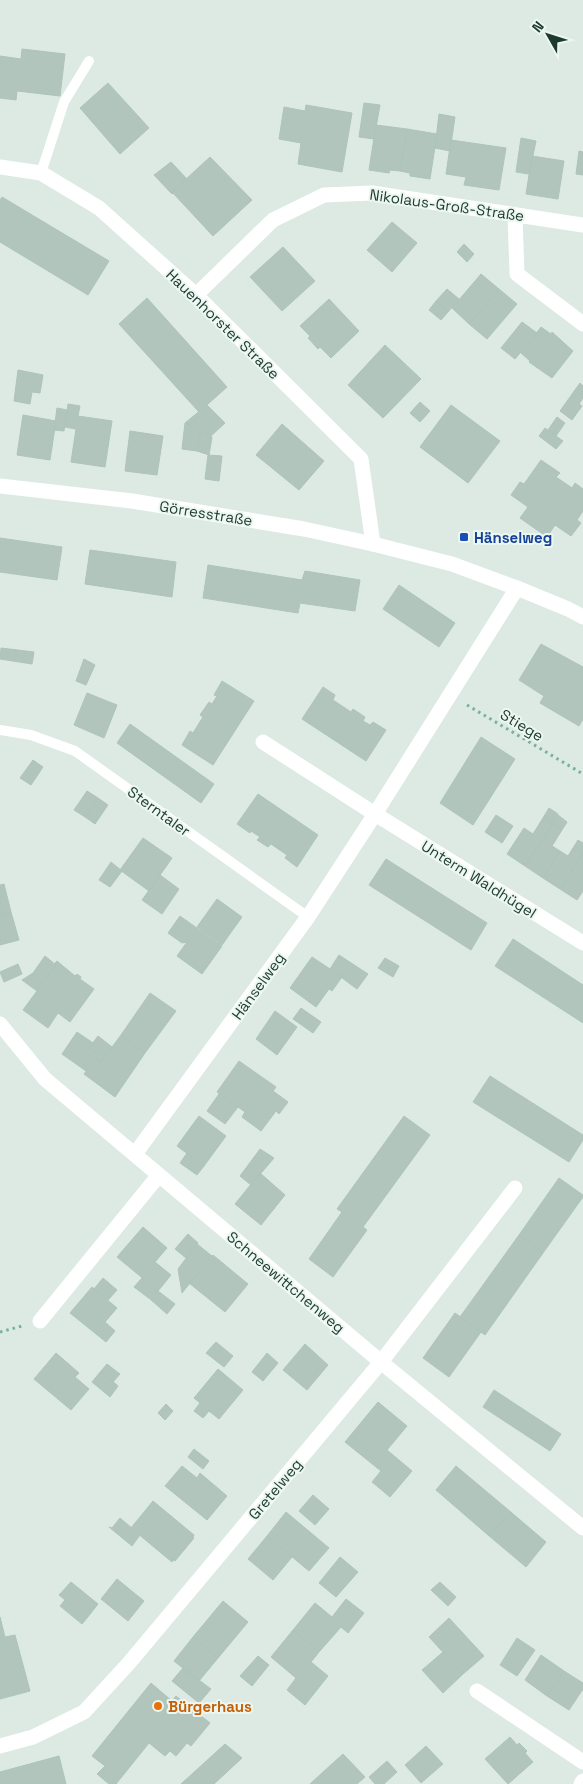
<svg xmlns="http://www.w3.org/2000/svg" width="583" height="1784" font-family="'Space Grotesk',sans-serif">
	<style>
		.building { fill: #b1c5bc; stroke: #aec4ba }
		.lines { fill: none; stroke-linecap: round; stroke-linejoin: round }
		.path { stroke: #79b19c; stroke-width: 3; stroke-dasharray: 2.5 4; stroke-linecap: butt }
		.service { stroke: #fff; stroke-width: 10 }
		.minor { stroke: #fff; stroke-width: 15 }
		.tertiary { stroke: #fff; stroke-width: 15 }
		.transit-dot { fill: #1a4fb4; stroke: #ecf7f1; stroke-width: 2 }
		.food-dot { fill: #e8710a; stroke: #ecf7f1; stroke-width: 2 }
		.labels { text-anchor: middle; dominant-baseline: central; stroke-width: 4; stroke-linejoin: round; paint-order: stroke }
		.street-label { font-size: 15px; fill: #1d3a31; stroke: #ecf7f1 }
		.transit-label { font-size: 15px; font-weight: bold; fill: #164399; stroke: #ecf7f1; text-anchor: start }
		.food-label { font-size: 15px; font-weight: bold; fill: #c56008; stroke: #ecf7f1; text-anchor: start }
	</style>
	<rect width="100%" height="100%" fill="#dceae3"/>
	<path class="building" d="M22 49 65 54 60 96 17 91 16 100 0 98V56L21 59Z
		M108 83 149 128 120 154 80 108Z
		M364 103 380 105 374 139 359 137Z
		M306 105 352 113 342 172 298 164 301 143 279 139 284 107 305 111Z
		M439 114 455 117 450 151 435 148Z
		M376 125 407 129 400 171 390 170 389 173 369 170Z
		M407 129 437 134 430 179 410 176V173L400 171Z
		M521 138 536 141 529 174 516 172Z
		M451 140 506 148 499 190 464 185 466 177 446 174Z
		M579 151 583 152V175L576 174Z
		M532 156 564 161 558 199 526 194Z
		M210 157 252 200 213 236 172 192Z
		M171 162 187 179 172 194 154 175Z
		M2 197 109 261 88 295 0 242V200Z
		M392 222 417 243 392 272 367 250Z
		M464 244 474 254 467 262 457 252Z
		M283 247 315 281 282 311 250 277Z
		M481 274 499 289 469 324 452 308Z
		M447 289 459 299 448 312 436 301Z
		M499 289 517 304 487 339 469 324Z
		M147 298 227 387 199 412 119 324Z
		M329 299 359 331 331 358 320 347 318 349 308 338 310 336 300 326Z
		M436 301 448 312 441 320 429 310Z
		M522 322 537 333 515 359 501 348Z
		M541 327 551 334 552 332 573 351 552 378 529 362 530 361 521 353Z
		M385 345 421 379 383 418 348 385Z
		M18 370 43 375 40 393 32 392 30 404 14 401Z
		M580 383 583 386V398L579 404 582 406 572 420 560 411Z
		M420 402 430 411 420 422 410 413Z
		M68 404 80 406 78 416 112 421 105 467 71 462 76 429 65 427Z
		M207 405 225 423 211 436 185 423Z
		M451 405 500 441 468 483 420 447Z
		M57 408 67 410 64 431 54 430Z
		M23 415 56 421 50 460 17 455Z
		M557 417 565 423 556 436 548 430Z
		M185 423 201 431 197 451 182 449Z
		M282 424 324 461 299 490 256 455Z
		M545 428 563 441 556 449 539 436Z
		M130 431 163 436 157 475 125 471Z
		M201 431 212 437 209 455 197 451Z
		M208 455 222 456 219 481 205 479Z
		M541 460 560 473 556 477 572 488 575 483 583 489V511L577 520 581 523 571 536 555 525 547 537 520 518 528 507 511 495 520 482 524 484Z
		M0 538 62 547 57 580 0 572Z
		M90 550 176 562 172 597 85 584Z
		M208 565 302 580 305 571 360 580 355 611 300 603 298 613 203 598Z
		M399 585 455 623 439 647 383 609Z
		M541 644 583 667V719L579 726 540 703 544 696 519 680Z
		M1 648 34 652 32 664 0 659Z
		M84 659 95 665 86 685 76 681Z
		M222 681 254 701 213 765 182 745 190 731 193 733 203 717 200 715 209 702 212 704 217 696 214 695Z
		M323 687 335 695 333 700 351 712 353 709 365 717 363 721 370 725 373 722 386 730 366 761 302 719Z
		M87 693 117 705 104 738 74 725Z
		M130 724 214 784 201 803 117 743Z
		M481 737 515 759 473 825 440 803Z
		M33 760 43 767 31 785 20 778Z
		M87 791 98 798 85 817 74 810Z
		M258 794 318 835 297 867 285 858 287 855 271 844 268 847 257 840 260 837 251 831 250 833 237 824Z
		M98 798 108 805 95 824 85 817Z
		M549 808 558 814 552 823 543 818Z
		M496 815 513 826 502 843 485 832Z
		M558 815 567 822 562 830 552 823Z
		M543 818 553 823 525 866 507 854 524 828 533 834Z
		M553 823 562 830 552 846 560 851 543 878 525 866Z
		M143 838 172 858 149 891 120 870Z
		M578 840 583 843V853L560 889 543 878 560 851 568 856Z
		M583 853V891L577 900 560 889Z
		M386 859 487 923 471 950 369 885Z
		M111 862 122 871 110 887 99 880Z
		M160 875 179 889 162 914 142 900Z
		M4 884 11 912 0 915V885Z
		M217 899 242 917 222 945 197 927Z
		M11 912 19 940 0 945V915Z
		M180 916 222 946 202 974 177 956 187 942 182 943 168 933Z
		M513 939 583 985V1023L495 966Z
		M339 955 368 974 357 989 330 969Z
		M45 956 56 965 37 991 22 980 33 973Z
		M312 957 342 977 332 991 329 989 316 1007 290 988Z
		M385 958 399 966 393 977 378 968Z
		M57 961 75 976 77 974 81 977 80 979 94 989 70 1022 58 1013 48 1028 23 1010 56 965 55 963Z
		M18 964 22 974 4 982 0 972Z
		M150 993 176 1011 145 1053 121 1035Z
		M301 1008 321 1022 313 1033 293 1019Z
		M275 1011 297 1027 277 1055 256 1039Z
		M77 1032 93 1043 89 1048 98 1055 86 1071 62 1054Z
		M121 1035 145 1053 115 1097 84 1074 96 1058 101 1062Z
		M98 1036 112 1047 101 1062 96 1058 98 1055 89 1048Z
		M239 1061 276 1087 273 1091 288 1102 279 1114 276 1111 261 1131 242 1117 245 1112 217 1092Z
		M490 1076 583 1135V1140L569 1162 473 1102Z
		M219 1094 238 1107 225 1124 207 1111Z
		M199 1116 226 1136 204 1166 177 1146Z
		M404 1116 430 1135 363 1227 367 1230 333 1277 309 1259 342 1212 337 1209Z
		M260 1149 274 1158 251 1185 240 1176Z
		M187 1153 204 1166 197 1175 180 1163Z
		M260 1173 285 1195 261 1225 235 1204Z
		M559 1178 583 1195V1197L543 1253 519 1235Z
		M143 1227 167 1248 155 1262 171 1275 158 1291 117 1257Z
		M188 1234 198 1243 186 1258 175 1249Z
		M519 1235 543 1253 485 1335 460 1317Z
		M197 1244 212 1256 182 1293 178 1269Z
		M213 1255 248 1284 225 1312 189 1283Z
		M103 1278 117 1290 108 1300 94 1289Z
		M142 1278 158 1291 150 1299 134 1287Z
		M92 1287 117 1308 105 1322 115 1331 106 1342 70 1313Z
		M158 1291 175 1304 167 1314 150 1299Z
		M455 1313 481 1332 449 1377 423 1358Z
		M216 1342 233 1356 224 1367 206 1353Z
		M305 1344 328 1365 307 1390 283 1370Z
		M56 1353 79 1373 75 1377 89 1389 71 1410 34 1379Z
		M267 1353 278 1363 263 1381 252 1372Z
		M107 1364 120 1374 113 1382 101 1371Z
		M218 1369 243 1390 219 1419 209 1411 203 1418 194 1411 200 1403 194 1398Z
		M101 1371 118 1386 110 1397 92 1382Z
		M494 1390 561 1434 550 1451 483 1407Z
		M378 1402 407 1426 387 1450 412 1471 390 1497 372 1482 381 1471 345 1442Z
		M166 1404 173 1411 165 1420 158 1413Z
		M194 1449 209 1461 203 1469 188 1457Z
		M182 1466 197 1478 200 1473 227 1496 207 1520 165 1486Z
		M456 1466 512 1513 488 1535 436 1490Z
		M313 1495 329 1509 315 1525 299 1511Z
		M153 1501 194 1535 193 1537 194 1538 175 1561 173 1560 172 1562 131 1528Z
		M286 1512 329 1548 309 1571 267 1536Z
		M512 1513 546 1542 526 1567 488 1535Z
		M120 1518 140 1535 132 1546 109 1527 112 1528Z
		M267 1536 292 1557 273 1580 248 1559Z
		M340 1557 358 1572 336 1597 319 1583Z
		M117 1579 144 1601 128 1621 101 1599Z
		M71 1582 98 1604 87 1618 59 1595Z
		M440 1582 456 1597 448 1606 431 1590Z
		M346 1599 364 1613 348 1633 341 1627 319 1652 293 1630 315 1603 332 1617Z
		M65 1600 87 1618 82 1624 60 1606Z
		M223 1601 248 1622 218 1658 193 1637Z
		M0 1617 5 1637 15 1635 30 1691 0 1699Z
		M449 1618 484 1656 463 1674 429 1637Z
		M293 1630 319 1652 311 1662 328 1676 305 1705 287 1690 296 1678 271 1657Z
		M193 1637 218 1658 199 1681 174 1661Z
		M517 1638 535 1650 517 1676 500 1665Z
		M443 1652 463 1674 443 1693 422 1670Z
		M541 1655 564 1671 547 1696 525 1680Z
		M258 1656 269 1665 252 1686 240 1676Z
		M183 1668 211 1689 199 1703 172 1681Z
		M564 1671 583 1683V1689L569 1710 547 1696Z
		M151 1683 172 1701 176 1696 210 1723 191 1746 187 1743 176 1756 170 1751 165 1756 149 1743 116 1784H109L97 1774 105 1766 92 1756Z
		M510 1737 517 1745 519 1743 527 1751 525 1753 533 1762 508 1784 485 1759Z
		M225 1744 242 1758 214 1784H181Z
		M426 1746 443 1764 421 1783 405 1765Z
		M343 1754 365 1777 357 1784H332L322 1773Z
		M59 1756 66 1784H0V1772Z
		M387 1761 397 1772 384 1784H375L369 1777Z
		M322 1773 332 1784H310Z"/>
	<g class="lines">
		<path class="path" d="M467 705 583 774
			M0 1332 22 1326"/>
		<path class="service" d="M41 173 64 102 89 61
			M0 730 31 735 75 751 308 917"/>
		<path class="minor" d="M0 167 41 173 99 208 196 295 361 459 373 544
			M515 215 517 274 583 324
			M196 295 273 220 324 195 372 193 583 225
			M263 742 375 814 583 943
			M0 1024 45 1079 381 1362 583 1528
			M135 1154 308 917 375 814 517 588
			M40 1321 159 1175
			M477 1691 583 1762
			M0 1746 33 1737 84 1712 129 1663 381 1362 515 1188
			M581 1784 583 1781"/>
		<path class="tertiary" d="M0 486 132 501 304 529 373 544 452 564 517 588 568 609 583 617"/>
	</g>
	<rect class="transit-dot" x="459" y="532" width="10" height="10" rx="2.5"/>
	<circle class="food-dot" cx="158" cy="1706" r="5"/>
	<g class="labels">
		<g class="street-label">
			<text transform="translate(447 205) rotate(8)">Nikolaus-Groß-Straße</text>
			<text transform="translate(223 324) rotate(44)">Hauenhorster Straße</text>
			<text transform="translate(206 513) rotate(9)">Görresstraße</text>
			<text transform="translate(522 725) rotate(31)">Stiege</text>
			<text transform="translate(159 811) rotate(36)">Sterntaler</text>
			<text transform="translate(479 879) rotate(32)">Unterm Waldhügel</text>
			<text transform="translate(258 986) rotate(-54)">Hänselweg</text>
			<text transform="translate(286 1282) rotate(40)">Schneewittchenweg</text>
			<text transform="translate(275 1489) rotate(-50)">Gretelweg</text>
		</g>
		<g class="transit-label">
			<text x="474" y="537">Hänselweg</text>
		</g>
		<g class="food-label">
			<text x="168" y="1706">Bürgerhaus</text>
		</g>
	</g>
	<g transform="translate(548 35) rotate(309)" stroke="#ecf7f1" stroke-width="4" paint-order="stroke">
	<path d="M0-4L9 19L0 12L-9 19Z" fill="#1d3a31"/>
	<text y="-8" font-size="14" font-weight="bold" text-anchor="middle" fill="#1d3a31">N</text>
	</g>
</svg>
